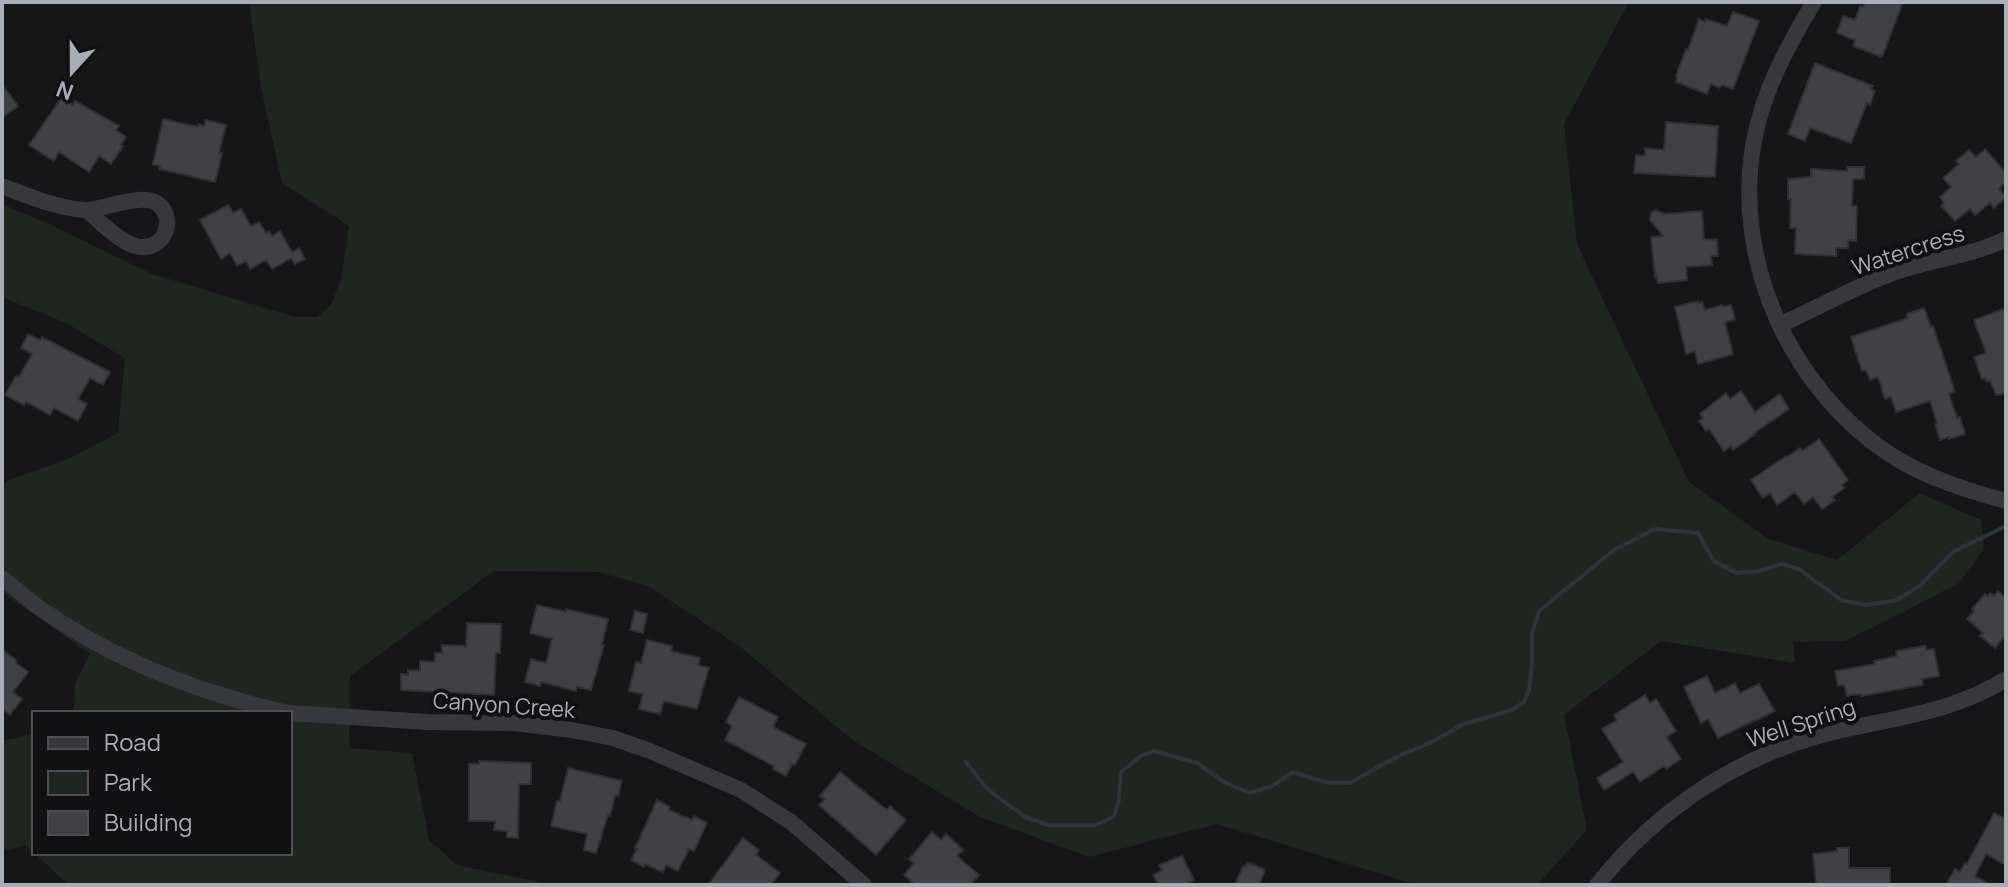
<svg xmlns="http://www.w3.org/2000/svg" width="2008" height="887" font-family="Manrope,sans-serif">
	<style>
		.green { fill: #1e261f }
		.lines { fill: none; stroke-linecap: round; stroke-linejoin: round }
		.stream { stroke: #2c353c; stroke-width: 4 }
		.building { fill: #404145; stroke: #303034; stroke-width: 2 }
		.minor { stroke: #37383d; stroke-width: 16 }
		.labels { text-anchor: middle; dominant-baseline: central; stroke-width: 8; stroke-linejoin: round; paint-order: stroke }
		.street-label { font-size: 22px; fill: #a8adb8; stroke: #111113 }
	</style>
	<rect width="100%" height="100%" fill="#161618"/>
	<path class="green" d="M249 2H1629L1564 124 1577 244 1689 482 1767 538 1837 560 1920 493 1981 520 1984 549 1959 583 1892 618 1845 641 1793 642 1795 663 1661 641 1564 715 1587 830 1537 885H1417L1217 824 1089 857 980 817 854 741 739 646 648 586 598 572 494 571 350 676 349 748 412 753 429 840 457 865 554 885H69L25 845 2 851V741L34 734V853H290V713H70L74 709 75 683 90 654 2 592V485L9 480 70 458 118 433 125 358 66 323 2 297V204L47 223 152 274 295 317H317L331 305 341 280 349 226 282 183 261 87Z"/>
	<g class="lines">
		<path class="stream" d="M966 762 987 789 1025 817 1048 825H1096L1114 816 1119 800 1121 772 1141 756 1154 751 1197 763 1224 782 1250 793 1272 786 1293 772 1329 783H1350L1398 756 1430 743 1464 724 1512 710 1524 702 1529 690 1532 665V633L1539 611 1614 550 1655 529 1698 533 1714 561 1736 573 1759 571 1782 564 1799 569 1841 600 1866 605 1897 600 1921 585 1953 552 2006 526"/>
	</g>
	<path class="building" d="M1865 2H1903L1882 57 1853 46 1855 40 1837 33 1843 16 1855 20 1860 6 1863 7Z
		M1733 12 1759 21 1733 89 1722 85 1720 88 1711 84 1707 94 1676 82 1677 77 1676 76 1686 49 1688 50 1699 19 1705 22 1706 19 1727 26Z
		M1815 63 1873 86 1871 89 1875 91 1870 105 1867 103 1851 143 1810 128 1805 141 1788 134Z
		M2 84 18 106 2 118Z
		M61 98 73 105 75 101 119 126 116 130 126 137 121 145 123 146 111 164 99 156 89 172 59 152 54 161 29 145Z
		M163 119 198 127V124L204 126 206 120 226 125 219 153H222L215 182 159 169 160 166 153 164Z
		M1666 122 1718 126 1715 177 1634 173 1636 155 1645 156V148L1664 150Z
		M1985 149 2006 173V182L1999 189 2006 197 1994 208 1990 203 1975 215 1970 209 1955 221 1941 206 1944 203 1940 197 1951 187 1943 178 1959 164 1956 161 1969 150 1976 157Z
		M1847 167H1864V179H1853L1852 206H1857L1856 241 1848 240V248H1836V256L1795 254 1796 228H1790L1791 199H1788V179L1811 177V169L1847 171Z
		M228 205 233 213 241 209 251 226 259 222 266 233 269 231 272 236 280 231 292 252 299 248 305 259 295 264 291 258 272 269 266 260 250 269 246 261 237 266 230 253 221 259 200 220Z
		M1655 210 1665 214 1702 211 1704 239 1717 240 1718 256H1711L1712 265 1686 267 1687 280 1658 283 1657 276 1655 277 1651 237 1663 236 1650 220 1651 213Z
		M1698 301V303L1702 302 1705 310 1722 305 1723 307 1731 305 1735 319 1725 323 1733 354 1698 364 1695 351 1686 354 1675 307Z
		M1924 308 1931 327 1933 326 1955 392 1949 394 1957 418 1960 417 1965 434 1949 439V437L1940 440 1935 424 1937 423 1930 401 1896 412 1891 397 1885 399 1878 377 1870 380 1866 370 1862 371 1851 337 1908 318 1907 314Z
		M2006 308V393L1996 395 1990 380 1987 382 1985 378 1982 379 1974 357 1986 353 1974 320Z
		M28 334 40 340 42 337 110 372 103 385 90 378 78 399 87 404 78 421 54 408 50 415 26 402 24 405 5 395 16 376 19 377 32 354 21 348Z
		M1741 391 1755 412 1780 394 1789 409 1753 434 1754 435 1733 450 1731 446 1724 451 1709 429 1706 431 1699 421 1703 418 1700 414 1726 393 1730 399Z
		M1819 439 1848 480 1842 485 1844 488 1832 497 1835 500 1822 509 1813 497 1804 504 1795 492 1777 505 1770 493 1763 498 1751 480 1786 456 1787 457 1800 448 1802 451Z
		M1998 591 2006 598V635L1995 648 1980 636 1983 633 1967 619 1974 611 1972 609 1985 594 1988 596 1990 593 1994 596Z
		M537 605 566 612V609L608 619 602 645H604L591 690 577 687 576 691 541 682 540 686 525 682 531 659 546 663 552 639 530 633Z
		M635 611 647 614 643 633 630 630Z
		M467 623 501 624 500 653H496L494 695 401 690V674L408 675V670L420 671V661L435 662V653H442V645L466 646Z
		M647 640 672 646 671 651 700 658 698 665 709 668 697 709 664 701 660 714 639 709 643 694 629 691 636 662 641 663Z
		M1925 646 1926 650 1934 649 1939 676 1922 679 1923 685 1861 696V694L1847 696 1844 685 1838 686 1835 671 1875 664 1874 661 1897 656 1896 651Z
		M2 649 17 661 16 663 28 672 13 692 22 699 10 715 2 709Z
		M1707 676 1715 693 1735 683 1740 693 1759 684 1775 711 1718 738 1708 719 1701 723 1684 687Z
		M1645 695 1650 703 1656 699 1676 731 1667 737 1681 759 1666 769 1664 766 1640 782 1633 772 1604 790 1597 778 1623 762 1602 729 1617 720 1614 715Z
		M739 697 778 717 773 727 806 744 795 765 792 764 786 776 773 769 774 766 725 740 732 726 726 722Z
		M479 761 531 763V784H519L518 838 507 837V831L494 830 495 821H469V764H479Z
		M568 768 622 781 618 796H615L610 816 608 815 596 853 584 850 587 834 551 826 557 801H560Z
		M840 772 887 810 890 806 906 820 876 855 819 805 825 799 820 796Z
		M657 800 670 807 669 810 692 820 694 816 707 823 694 851 689 849 678 871 666 865 663 872 645 864 644 867 631 860 637 849 635 848Z
		M1994 813 2006 819V865L1986 854 1975 876 1991 885H1946L1955 869 1960 872 1965 863 1967 864Z
		M932 832 941 840 946 834 963 850 957 856 979 875 970 885H915L904 875 914 863 909 859Z
		M743 838 759 850 756 855 780 873 771 885H708Z
		M1837 848H1849V868H1890V885H1816L1813 854 1837 851Z
		M1182 856 1194 880 1184 885H1159L1153 875 1162 870 1159 865Z
		M1247 862 1265 870 1259 885H1235L1243 866 1245 867Z"/>
	<g class="lines">
		<path class="minor" d="M1814 2C1788 45 1763 91 1754 141 1732 258 1789 387 1888 453 1924 477 1965 490 2006 501
			M2 186C28 196 57 208 85 210 108 211 158 181 167 219 168 227 165 236 159 241 136 262 103 224 87 210
			M1780 325C1821 306 1862 283 1905 269 1939 258 1974 255 2006 239
			M2 578C15 588 27 599 41 609 115 661 199 693 288 713
			M290 713 427 722 514 723 572 730 613 738 650 751 741 790 791 822 864 885
			M1597 885C1658 808 1742 753 1838 731 1898 717 1953 712 2006 679"/>
	</g>
	<g class="labels">
		<g class="street-label">
			<text transform="translate(1908 250) rotate(-18)">Watercress</text>
			<text transform="translate(504 705) rotate(4)">Canyon Creek</text>
			<text transform="translate(1801 723) rotate(-18)">Well Spring</text>
		</g>
	</g>
	<rect width="2008" height="887" fill="none" stroke="#a8adb8" stroke-width="8"/>
	<rect x="32" y="711" width="260" height="144" fill="#111113" stroke="#4d4f55" stroke-width="2"/>
	<rect x="48" y="737" width="40" height="12" fill="#37383d" stroke="#4d4f55" stroke-width="2"/>
	<text x="104" y="751" font-size="24" fill="#a8adb8">Road</text>
	<rect x="48" y="771" width="40" height="24" fill="#1e261f" stroke="#4d4f55" stroke-width="2"/>
	<text x="104" y="791" font-size="24" fill="#a8adb8">Park</text>
	<rect x="48" y="811" width="40" height="24" fill="#404145" stroke="#4d4f55" stroke-width="2"/>
	<text x="104" y="831" font-size="24" fill="#a8adb8">Building</text>
	<g transform="translate(72 72) rotate(201)" stroke="#111113" stroke-width="6" paint-order="stroke">
	<path d="M0-6L14 30L0 20L-14 30Z" fill="#a8adb8"/>
	<text y="-12" font-size="22" font-weight="bold" text-anchor="middle" fill="#a8adb8">N</text>
	</g>
</svg>
